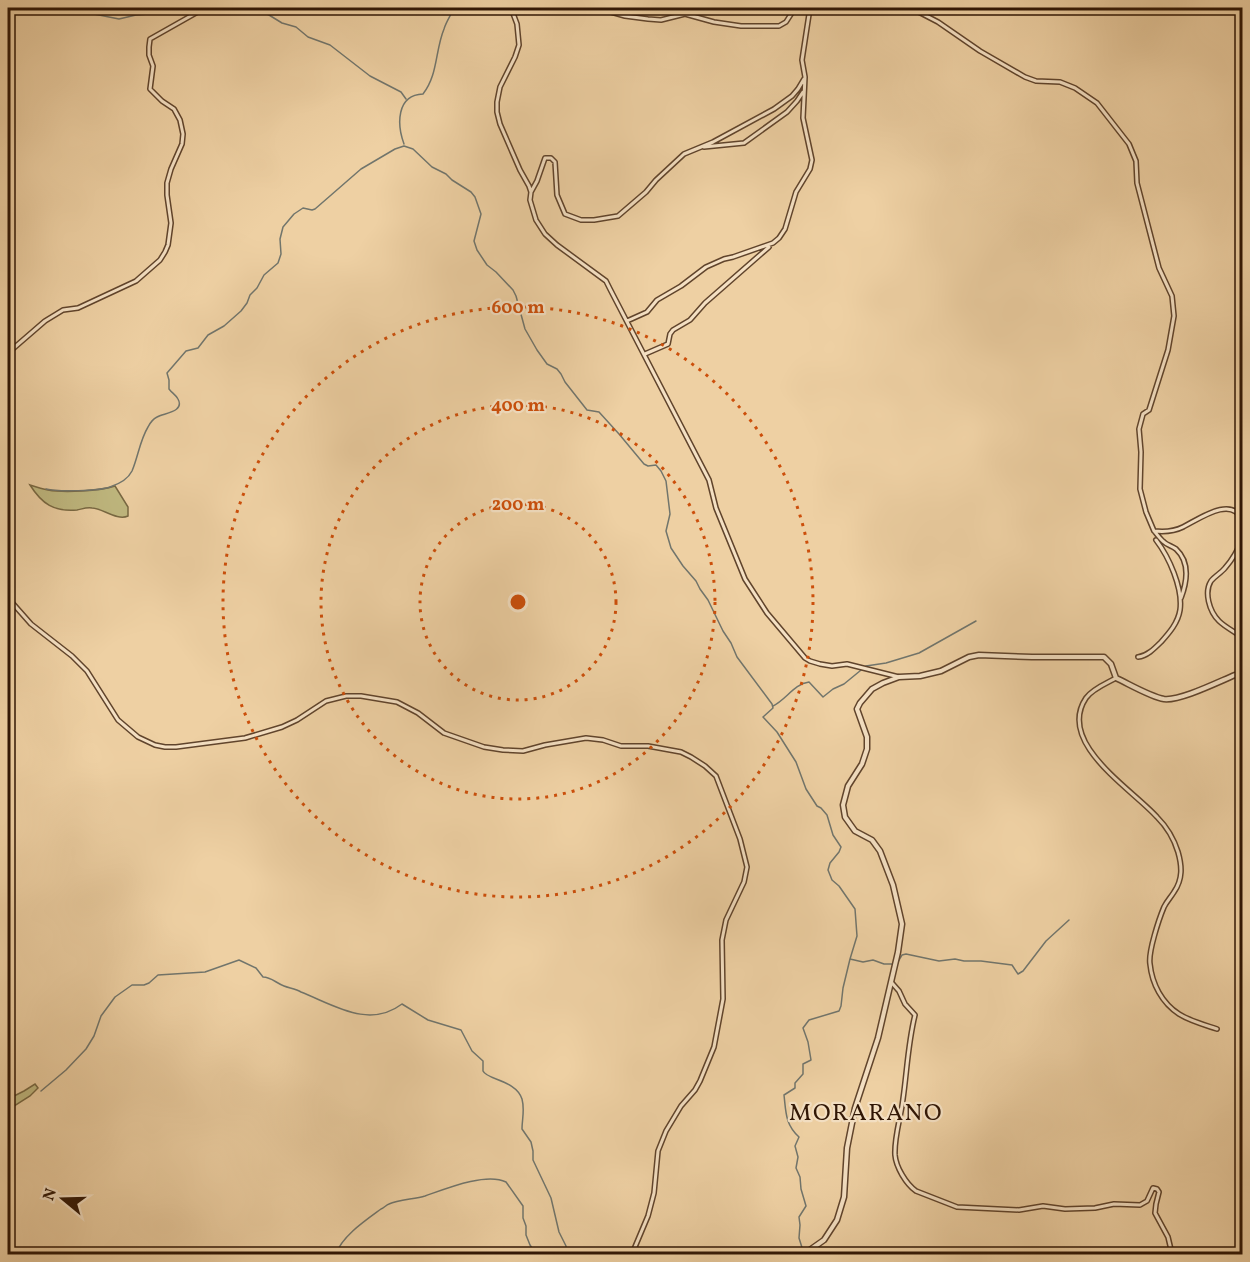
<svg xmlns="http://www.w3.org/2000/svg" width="1250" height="1262" font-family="Vollkorn,serif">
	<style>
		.green { fill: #c0b980; stroke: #786842; stroke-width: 1.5 }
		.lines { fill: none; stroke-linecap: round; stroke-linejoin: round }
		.stream { stroke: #71756c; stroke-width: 1.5 }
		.minor-casing { stroke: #60442c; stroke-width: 6 }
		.tertiary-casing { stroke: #60442c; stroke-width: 7 }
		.minor { stroke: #f4e0c3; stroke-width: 3 }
		.tertiary { stroke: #f4e0c3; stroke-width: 4 }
		.ring { fill: none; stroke: #cc4f0b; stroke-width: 3; stroke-dasharray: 3 6 }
		.labels { text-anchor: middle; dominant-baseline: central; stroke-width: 4.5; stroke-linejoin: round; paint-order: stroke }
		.quarter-label { font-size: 24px; letter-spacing: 1.5px; fill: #301605; stroke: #f4e0c3 }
		.centre { fill: #cc4f0b; stroke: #f4e0c3; stroke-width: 3 }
		.ring-label { font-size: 18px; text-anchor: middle; font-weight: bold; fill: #cc4f0b; stroke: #f4e0c3; stroke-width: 4.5; stroke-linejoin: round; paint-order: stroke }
	</style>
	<rect width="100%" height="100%" fill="#eed0a3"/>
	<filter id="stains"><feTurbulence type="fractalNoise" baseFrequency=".00333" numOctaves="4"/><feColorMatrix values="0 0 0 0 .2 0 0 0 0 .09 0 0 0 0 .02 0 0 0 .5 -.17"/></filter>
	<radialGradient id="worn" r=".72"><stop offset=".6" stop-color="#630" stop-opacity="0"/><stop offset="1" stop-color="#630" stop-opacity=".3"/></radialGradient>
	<path class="green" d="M30 485C36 487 42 489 48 490 64 493 100 491 115 486L128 507V516C117 521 102 508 92 508 87 507 82 509 77 510 54 512 42 504 30 485Z
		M35 1084 38 1088 30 1096 8 1110V1099L24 1091Z"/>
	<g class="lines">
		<path class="stream" d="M197 8C207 13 220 9 232 12L239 8
			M254 8 269 15 282 23 296 27 308 37 330 45 370 76 401 92 406 99
			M89 13 119 19 136 15 162 13 179 8
			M404 144C397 125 396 95 423 94 438 75 435 51 444 29 446 22 451 15 454 8
			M46 489C58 492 99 491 110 487 119 484 128 479 132 471 138 457 140 440 148 427 150 423 153 419 157 417 164 413 185 412 178 399 176 395 172 393 169 389V380L167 373 186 351 198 348 208 335 224 326 241 311 247 303 250 295 257 288 264 275 278 263 281 254 280 239 283 227 294 214 303 208 312 210 315 209 361 169 395 149 404 146 413 149 432 167 446 174 452 180 471 192 475 197 481 214 474 241 477 250 487 265 496 272 513 290 516 296 525 329 537 350 547 364 557 369 561 374 565 382 587 410 599 412 619 434 644 464 648 466 656 465 661 471 666 481 670 514 666 531 671 548 683 566 696 581 700 589 708 600 723 631 731 643 737 657 772 704 773 708 763 717 777 732 796 762 806 789 817 806 821 808 827 815 833 835 841 847 839 852 830 863 828 870 832 880 839 886 855 909 857 936 850 959 843 988 841 1006 839 1011 809 1020 803 1028 808 1042 811 1060 803 1064V1074L795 1083V1088L784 1095C786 1112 785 1124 799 1137L795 1146 798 1157 796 1168 800 1177 801 1189 806 1206 799 1217 800 1225 799 1238 804 1254
			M773 706C786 700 794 684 809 682L823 697 833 689 844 684 866 666 886 663 919 653 976 621
			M850 959 863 962 873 960 884 964H891L896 965 902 955 906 954 939 961 955 959 964 961H981L1012 965 1018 974 1023 971 1046 941 1069 920
			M41 1091 66 1070 86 1049 94 1036 101 1016 115 997 132 985H144L149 983 158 975 205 972 239 960 256 968 263 977C271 977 276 983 284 986 289 988 296 989 301 992 334 1005 369 1029 402 1004L428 1020 461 1030 472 1051 483 1061C483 1063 483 1070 483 1071 487 1080 516 1080 522 1099 525 1110 522 1119 522 1129L531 1142 533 1151V1160L551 1198 559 1232 566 1246 567 1254
			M336 1254C342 1236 366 1220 381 1209 384 1208 386 1205 389 1204 398 1200 415 1199 425 1196 445 1189 486 1172 506 1182L523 1206V1218L526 1226V1235L530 1245 536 1254"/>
		<defs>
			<path id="minor" d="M386 8 402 12 426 8
				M511 8 517 24 519 45 515 57 500 87 497 102V112L500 124 520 170 529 186 531 192 530 200 536 220 545 234 557 245 606 281 610 289 709 480 716 508 745 579 767 613 805 658 810 661 820 664 832 666 847 664 899 677
				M597 8 625 16 648 19 661 20 685 14 714 22 741 26H779L786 22 795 8
				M911 8 938 22 980 51 1025 77 1036 81 1060 82 1075 88 1097 103 1129 144 1136 161 1137 183 1159 268 1172 296 1174 316 1168 350 1149 410 1143 414 1139 429 1141 452 1140 489 1146 512 1154 531C1163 532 1175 531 1183 527 1199 519 1232 495 1242 520
				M686 13 690 11 723 8
				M704 147 744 143 787 112 797 101 803 92
				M531 192 537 181 545 158H551L555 162 557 195 565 214 581 220H594L618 216 646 192 656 180 684 154 713 142 774 109 792 96 798 89 804 79
				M627 321 647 312 657 300 681 286 706 267 724 259 733 257 773 243 779 238 785 229 796 192 810 169 812 160 803 118 805 77 802 60 810 8
				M8 353 45 321 63 310 78 308 136 281 160 260 165 252 168 245 171 223 167 195V183L171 169 182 144 183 134 180 120 174 109 162 101 150 89 153 66 149 55V47L150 39 196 13 197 8
				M645 354 668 344 670 334 673 330 690 320 705 303 769 247
				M1154 531C1157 534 1160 539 1164 542 1167 545 1172 546 1176 549 1190 562 1187 582 1181 598
				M1242 539C1238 550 1233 559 1225 568 1221 573 1215 576 1211 581 1204 592 1209 611 1219 621 1225 627 1235 632 1242 637
				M8 598 31 624 72 656 87 671 118 720 138 737 155 745 165 747H176L245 738 282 727 297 720 326 701 346 696H361L397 702 418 713 444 733 484 747 503 750 523 751 545 745 586 738 603 740 621 746H648L681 752 691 757 705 766 716 776 740 839 747 867 744 882 726 920 722 940 723 999 714 1047 700 1081 695 1090 681 1106 666 1131 658 1151 654 1193 648 1216 632 1254
				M1138 657C1147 656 1154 649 1161 642 1169 633 1178 623 1180 610 1183 588 1169 557 1156 540
				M1116 678C1107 683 1092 689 1086 698 1056 743 1132 789 1157 817 1167 827 1174 839 1178 852 1182 866 1183 879 1174 892 1171 897 1167 901 1164 907 1159 919 1148 952 1150 964 1152 984 1162 1003 1179 1014 1190 1021 1205 1025 1217 1029
				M892 983 899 991 905 1004 915 1015C908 1043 907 1071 903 1099 901 1117 894 1137 895 1155 896 1167 906 1184 916 1191L957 1207 1019 1210 1043 1206 1065 1209 1095 1208 1114 1204 1140 1205 1147 1201 1153 1188 1157 1189 1159 1192 1156 1204 1155 1213 1168 1237 1172 1254"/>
			<path id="tertiary" d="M804 1254 824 1240 837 1220 844 1197 847 1148 855 1108 878 1038 898 952 902 924 893 885 880 851 872 840 855 831 845 817 843 805 848 786 862 764 867 749V737L857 709 860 703 872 689 883 683 899 677 920 676 941 671 969 657 979 655 1032 657H1104L1111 664 1116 678C1129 684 1151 697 1164 699 1180 701 1218 682 1235 675L1242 674"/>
		</defs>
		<use href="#minor" class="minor-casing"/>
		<use href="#tertiary" class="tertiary-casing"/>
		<use href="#minor" class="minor"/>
		<use href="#tertiary" class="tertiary"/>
	</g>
	<g class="ring">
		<circle cx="518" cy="602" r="98"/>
		<circle cx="518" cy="602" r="197"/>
		<circle cx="518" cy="602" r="295"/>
	</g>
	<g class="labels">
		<g class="quarter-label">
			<text x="866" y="1114">MORARANO</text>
		</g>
	</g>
	<circle cx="518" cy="602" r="9" class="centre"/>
	<g class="ring-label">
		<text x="518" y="313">600 m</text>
		<text x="518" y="411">400 m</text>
		<text x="518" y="510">200 m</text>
	</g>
	<rect width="1250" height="1262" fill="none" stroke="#eed0a3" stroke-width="30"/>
	<rect x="9" y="9" width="1232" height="1244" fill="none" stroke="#301605" stroke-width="3"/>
	<rect x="15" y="15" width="1220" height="1232" fill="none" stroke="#301605" stroke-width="1.5"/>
	<g transform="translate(63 1199) rotate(289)" stroke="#f4e0c3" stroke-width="4.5" paint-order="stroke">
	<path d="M0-4.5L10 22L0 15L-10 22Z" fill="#301605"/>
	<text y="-9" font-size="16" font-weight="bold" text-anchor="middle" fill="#301605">N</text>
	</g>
	<rect width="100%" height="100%" filter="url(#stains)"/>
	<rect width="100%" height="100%" fill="url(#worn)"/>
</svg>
